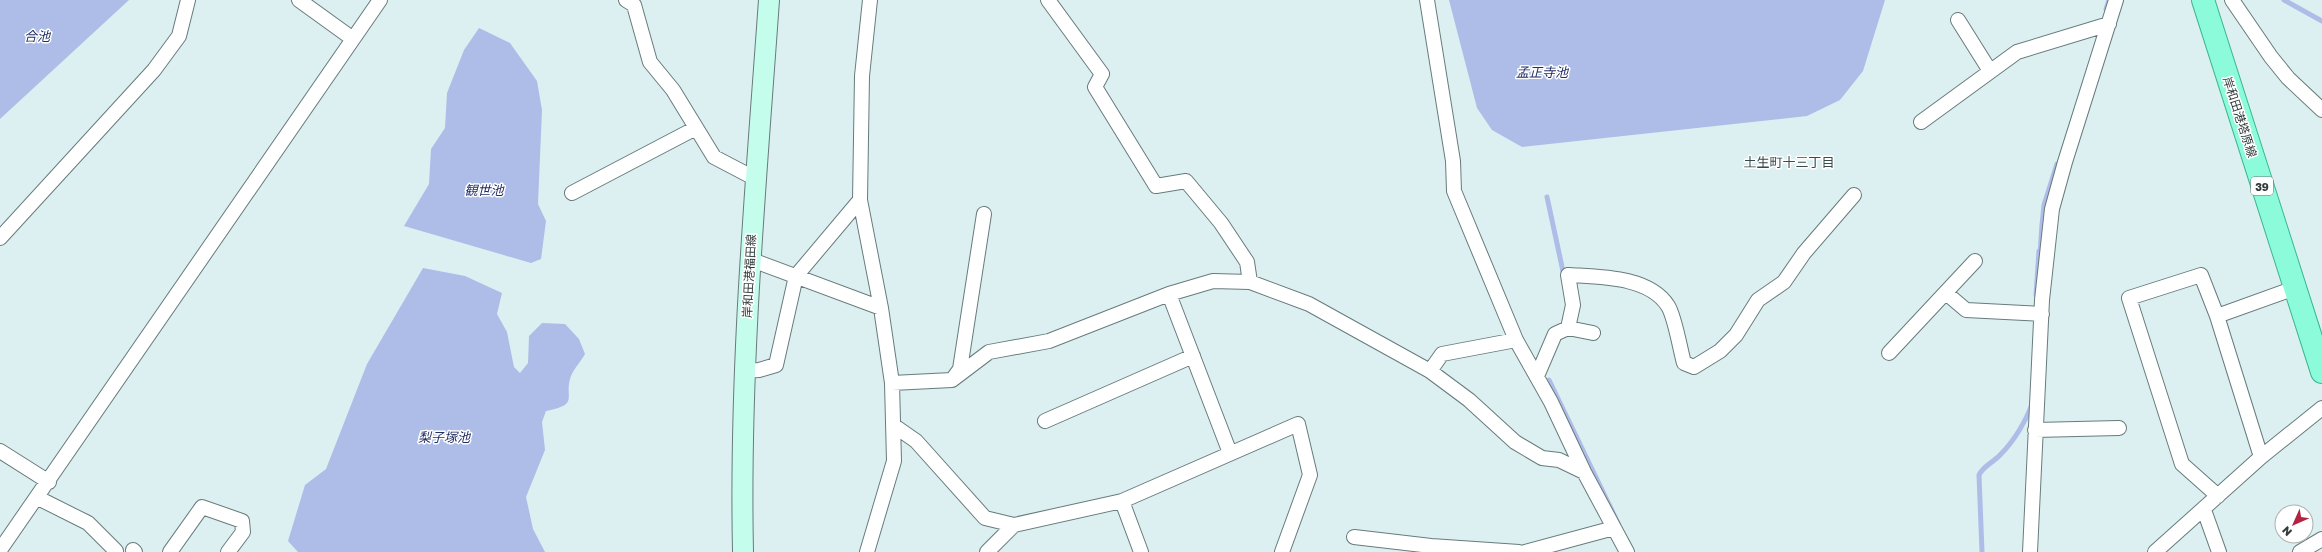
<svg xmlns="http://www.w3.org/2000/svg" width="2322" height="552" font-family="'Golos Text','Noto Sans JP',sans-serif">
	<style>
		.water { fill: #aebce8 }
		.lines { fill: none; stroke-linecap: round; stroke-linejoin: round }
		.stream { stroke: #aebce8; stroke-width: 5 }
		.street-casing { stroke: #687b7c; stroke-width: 16 }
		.secondary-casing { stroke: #687b7c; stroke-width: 22 }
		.primary-casing { stroke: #3ab692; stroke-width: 24 }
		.street { stroke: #fff; stroke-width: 14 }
		.secondary { stroke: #c5fdec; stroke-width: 20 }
		.primary { stroke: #8cfbda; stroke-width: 22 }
		.labels { text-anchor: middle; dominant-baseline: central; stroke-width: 3; stroke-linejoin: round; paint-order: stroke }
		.shield { fill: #fff; stroke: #707575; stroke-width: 1 }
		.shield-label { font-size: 11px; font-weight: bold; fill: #323a3a }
		.street-label { font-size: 12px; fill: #323a3a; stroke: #fff }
		.water-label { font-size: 13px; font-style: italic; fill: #212c61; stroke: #fff }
		.neighbourhood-label { font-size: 13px; fill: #394a4b; stroke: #fff }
	</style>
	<rect width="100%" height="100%" fill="#dcf0f2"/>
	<path class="water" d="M0 0H129L0 119Z
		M1449 0H1885L1863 71 1840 100 1807 116 1522 147 1492 130 1477 108Z
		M479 28 510 43 537 81 542 110 538 204 546 221 541 259 531 263 404 226 429 184 431 149 445 128 447 93 464 50Z
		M423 268 465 276 502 293 497 314 507 332 514 367 520 373 528 363 529 336 542 323 565 324 579 339 585 354C581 361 574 369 571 376 563 398 581 404 546 411L542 422 545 450 526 497 533 529 545 552H298L288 541 305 485 326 469 367 364Z"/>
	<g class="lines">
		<path class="stream" d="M2284 0 2322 21
			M2106 9 2109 0
			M1547 197 1564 276
			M2042 225 2044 205 2057 164
			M2040 255 2042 224
			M2036 295 2039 251
			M1549 380 1618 523
			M1982 552 1979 475C1983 466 1994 462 2001 454 2014 441 2026 421 2032 404"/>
		<defs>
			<path id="street" d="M299 0 353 39
				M626 0 634 5 650 62 673 90 714 157 756 179
				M1048 0 1102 74 1095 87 1156 186 1186 181 1221 223 1247 262 1250 282
				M1427 0 1453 161 1454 191 1516 340 1551 402 1584 472 1627 552
				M2232 0 2271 57 2288 78 2322 110
				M1958 20 1990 71
				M1921 122 2017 52 2109 24
				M572 193 696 128
				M0 238 154 70 179 36 188 0
				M749 259 881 308
				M1946 293 1966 310 2042 314
				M1169 294 1230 453
				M2217 316 2295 288
				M1568 328 1573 305 1568 275C1599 277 1649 276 1668 306 1675 317 1680 349 1684 363L1694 367 1720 351 1736 335 1758 300 1784 282 1804 253 1854 195
				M1889 353 1975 261
				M744 371 759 370 776 365 796 276 860 200
				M1430 371 1442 354 1516 340
				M1537 376 1555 334 1568 328 1593 333
				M952 380 989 352 1049 341 1169 294 1213 281 1250 282 1309 304 1430 371 1469 400 1515 442 1542 458 1559 460 1584 472
				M892 383 952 380 960 369 984 214
				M1045 421 1193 356
				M893 425 916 441 985 518 1014 525 1122 501 1141 552
				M2035 430 2119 428
				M0 451 49 482
				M2218 496 2182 464 2129 298 2201 275 2217 316 2261 457
				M38 498 88 523 116 551
				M1122 501 1298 424 1310 475 1282 552
				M2204 510 2219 552
				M1354 537 1431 546 1519 552
				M0 550 380 0
				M133 550 135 552
				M170 552 202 507 242 521 243 532 228 552
				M867 552 894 461 892 383 881 308 860 200 862 76 870 0
				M987 552 1014 525
				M1525 552 1614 528
				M2030 552 2042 300 2052 209 2065 162 2116 0
				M2155 552 2261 457 2322 408
				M2300 552 2322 539"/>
			<path id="secondary" d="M743 552C739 367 756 184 769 0"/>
			<path id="primary" d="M2203 0 2322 372"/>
		</defs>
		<use href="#street" class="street-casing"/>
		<use href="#secondary" class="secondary-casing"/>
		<use href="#primary" class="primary-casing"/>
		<use href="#street" class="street"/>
		<use href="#secondary" class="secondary"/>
		<use href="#primary" class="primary"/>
	</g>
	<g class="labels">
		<rect class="shield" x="2251" y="177" width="22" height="18" rx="3"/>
		<g class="shield-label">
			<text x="2262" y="186">39</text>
		</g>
		<g class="street-label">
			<text transform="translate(2240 117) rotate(72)">岸和田港塔原線</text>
			<text transform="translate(749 276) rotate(-87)">岸和田港福田線</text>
		</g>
		<g class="water-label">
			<text x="37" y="36">合池</text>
			<text x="1542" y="72">孟正寺池</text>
			<text x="484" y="190">観世池</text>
			<text x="444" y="437">梨子塚池</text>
		</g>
		<g class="neighbourhood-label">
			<text x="1789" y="162">土生町十三丁目</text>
		</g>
	</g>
	<g transform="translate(2294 524) rotate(225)"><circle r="19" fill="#ffffff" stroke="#adb0b0"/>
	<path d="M0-3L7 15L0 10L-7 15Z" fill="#b42243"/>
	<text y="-6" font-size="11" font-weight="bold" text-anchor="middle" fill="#323a3a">N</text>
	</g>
</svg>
